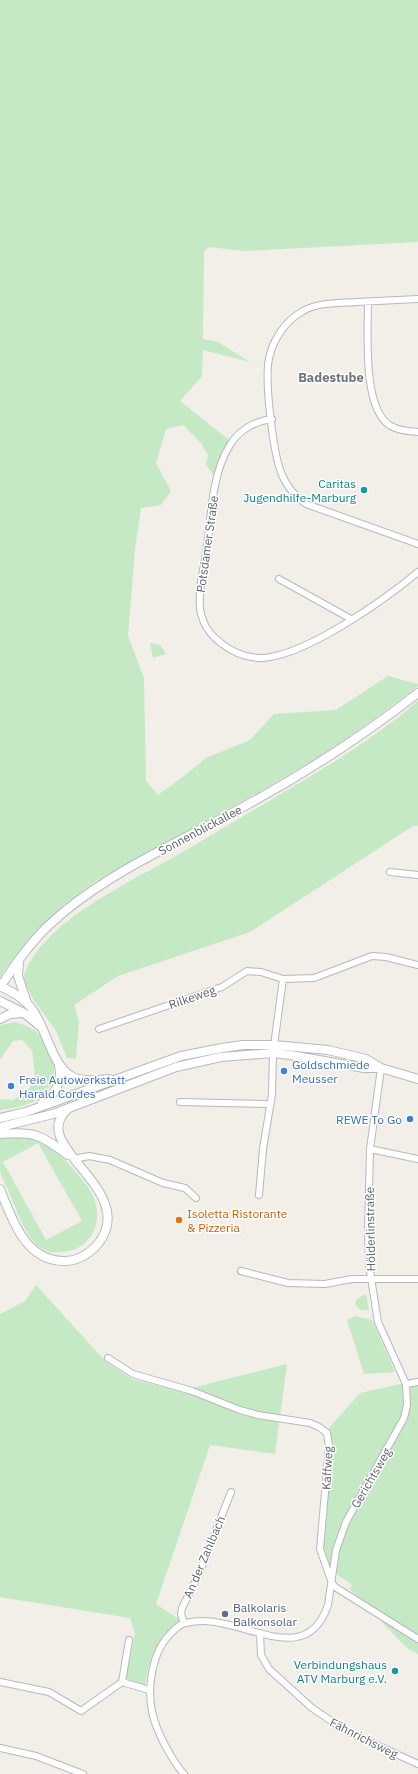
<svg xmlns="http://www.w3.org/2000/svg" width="418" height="1774" font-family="'IBM Plex Sans',sans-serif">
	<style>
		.green { fill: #c5e8c5; fill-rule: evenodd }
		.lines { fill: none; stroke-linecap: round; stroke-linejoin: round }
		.street-casing { stroke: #b5b8bc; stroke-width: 8 }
		.secondary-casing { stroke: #b6babf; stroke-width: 10 }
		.street { stroke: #fff; stroke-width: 6 }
		.secondary { stroke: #fff; stroke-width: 8 }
		.culture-dot { fill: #0f9aa8; stroke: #fff; stroke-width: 1.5 }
		.shop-dot { fill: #3f7fe0; stroke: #fff; stroke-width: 1.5 }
		.food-dot { fill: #e8710a; stroke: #fff; stroke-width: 1.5 }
		.service-dot { fill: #5c6f8a; stroke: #fff; stroke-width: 1.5 }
		.labels { text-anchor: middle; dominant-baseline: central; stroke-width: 3; stroke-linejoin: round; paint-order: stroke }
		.culture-label { font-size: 12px; fill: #0d838f; stroke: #fff; text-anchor: end }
		.street-label { font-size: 12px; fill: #5f6368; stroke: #fff }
		.shop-label { font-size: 12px; fill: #366cbe; stroke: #fff; text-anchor: start }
		.food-label { font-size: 12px; fill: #c56008; stroke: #fff; text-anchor: start }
		.service-label { font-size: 12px; fill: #4e5e75; stroke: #fff; text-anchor: start }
		.neighbourhood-label { font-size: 13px; font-weight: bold; fill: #70757a; stroke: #fff }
	</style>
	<rect width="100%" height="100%" fill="#f1efe8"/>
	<path class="green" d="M0 0H418V242L244 251 209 247 204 252 203 339 218 342 250 362 203 350 202 376 180 401 229 440 214 476 206 465 208 455 201 443 183 425 166 429 156 463 171 491 161 505 141 508 135 548 128 636 144 678 146 781 158 795 184 776 206 758 250 740 274 714 336 710 388 676 418 684V686L377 717 327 752 256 794 96 881 61 907 18 953 3 972 0 979Z
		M150 643 160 645 166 654 153 658Z
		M418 701V826H413L250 932 118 976 74 1005 79 1020 76 1059 67 1058 56 1031 33 999 23 979C39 922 133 881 181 853 234 821 288 791 340 758 367 741 393 722 418 701Z
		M16 1022C21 1024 28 1026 33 1029 55 1045 64 1083 38 1099 26 1107 13 1108 0 1110V1099L13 1100 21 1095 30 1088 35 1076 32 1050 22 1040 13 1041 0 1060V1025Z
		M16 1137C43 1138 57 1150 74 1170 83 1180 93 1191 96 1205 101 1229 87 1251 62 1252 56 1252 50 1253 45 1250 27 1243 16 1208 9 1192 6 1185 1 1177 0 1169 0 1160 0 1149 0 1139ZM38 1143 82 1221 46 1240 3 1162Z
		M36 1285 106 1362 132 1379 190 1394 192 1388 287 1364 275 1454 210 1445 156 1604 180 1620C158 1636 149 1659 145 1685L126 1679 135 1633 130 1618 0 1597V1314L25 1301Z
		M366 1294 369 1310C363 1311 359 1310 355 1304L357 1299Z
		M355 1316 372 1320 395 1372 364 1374 347 1320Z
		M405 1383H418V1654L408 1649 350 1589 352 1585 328 1568 326 1564 323 1536 332 1446 328 1429 360 1393Z"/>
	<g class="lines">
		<defs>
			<path id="street" d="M418 299C398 300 377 301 357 302 340 303 319 302 303 311 284 321 270 344 268 365 266 388 273 457 283 477 288 488 296 497 306 504L418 544
				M368 302C368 332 362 410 391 426 399 431 409 431 418 432
				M272 419C255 421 239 430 230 445 212 473 211 516 207 548 204 567 198 589 200 608 202 624 209 634 221 643 233 653 248 658 263 658 307 655 384 600 418 572
				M279 579 351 619
				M390 872 418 875
				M99 1029 222 987 247 971 261 972 283 979 314 978 372 956 386 957 418 965
				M180 1102 270 1104
				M370 1149 418 1159
				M74 1159 89 1156 110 1160 163 1183 185 1188 196 1198
				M259 1195 263 1149 272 1094 273 1053 283 979
				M241 1271 288 1283 325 1284 352 1279H418
				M108 1358 133 1374 192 1391 240 1410 258 1415 310 1423 319 1427 327 1433 329 1447 320 1549 332 1583 335 1587 418 1639
				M406 1384 418 1382
				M184 1623 181 1614 182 1608 199 1574 231 1492
				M260 1634 261 1655 269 1669 312 1708 346 1731 418 1764
				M0 1682 49 1692 81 1711 122 1682 149 1690
				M122 1682 129 1640
				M0 1748 36 1756 83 1774
				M184 1774C178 1768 174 1761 170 1754 152 1724 145 1699 154 1664 156 1656 160 1647 165 1640 170 1634 178 1624 186 1623 199 1620 213 1621 225 1624 264 1632 310 1659 328 1605L336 1550 346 1522 404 1418 407 1405 406 1384 378 1322 369 1265 368 1231 370 1149 381 1068"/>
			<path id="secondary" d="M19 961 18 976 27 1003
				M0 986C13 992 27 1000 34 1012 46 1029 53 1068 73 1077 84 1082 98 1080 109 1079
				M0 987C15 965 30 943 49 925 103 874 178 843 243 807 304 774 363 736 418 693
				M0 1001 24 1013 40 1026
				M0 1019 10 1014 22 1013
				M42 1103C55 1095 63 1081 59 1066
				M0 1118 26 1112 181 1056 222 1048 243 1045H274L328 1050 366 1059 381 1068 418 1079
				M0 1127 53 1114 176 1067 221 1057 273 1053 290 1055 364 1068H381
				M0 1134C35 1131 41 1135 68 1155
				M0 1189C12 1219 25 1261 64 1261 78 1261 89 1254 98 1244 141 1189 25 1146 68 1109"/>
		</defs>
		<use href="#street" class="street-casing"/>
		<use href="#secondary" class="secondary-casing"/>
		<use href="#street" class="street"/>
		<use href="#secondary" class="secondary"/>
	</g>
	<g class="culture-dot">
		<circle cx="364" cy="490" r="4"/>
		<circle cx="395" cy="1671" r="4"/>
	</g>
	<g class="shop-dot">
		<circle cx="284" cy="1071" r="4"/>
		<circle cx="11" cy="1086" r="4"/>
		<circle cx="410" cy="1119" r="4"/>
	</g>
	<circle class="food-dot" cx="179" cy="1220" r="4"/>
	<circle class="service-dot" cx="225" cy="1614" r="4"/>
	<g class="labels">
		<g class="culture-label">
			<text x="356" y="483">Caritas<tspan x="356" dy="14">Jugendhilfe-Marburg</tspan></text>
			<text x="387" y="1664">Verbindungshaus<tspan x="387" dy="14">ATV Marburg e.V.</tspan></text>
		</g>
		<g class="street-label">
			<text transform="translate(207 544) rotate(-82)">Potsdamer Straße</text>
			<text transform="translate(200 830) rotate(-28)">Sonnenblickallee</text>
			<text transform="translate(192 997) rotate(-19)">Rilkeweg</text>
			<text transform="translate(370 1229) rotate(-91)">Hölderlinstraße</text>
			<text transform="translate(327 1468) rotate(-87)">Kaffweg</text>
			<text transform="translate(371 1478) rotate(-60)">Gerichtsweg</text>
			<text transform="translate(204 1557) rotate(-67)">An der Zahlbach</text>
			<text transform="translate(364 1738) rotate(27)">Fähnrichsweg</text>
		</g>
		<g class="shop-label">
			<text x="292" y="1064">Goldschmiede<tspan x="292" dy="14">Meusser</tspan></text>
			<text x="19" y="1079">Freie Autowerkstatt<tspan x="19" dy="14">Harald Cordes</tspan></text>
			<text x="402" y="1119" text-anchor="end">REWE To Go</text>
		</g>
		<g class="food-label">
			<text x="187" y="1213">Isoletta Ristorante<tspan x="187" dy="14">&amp; Pizzeria</tspan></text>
		</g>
		<g class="service-label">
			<text x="233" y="1607">Balkolaris<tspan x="233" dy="14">Balkonsolar</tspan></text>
		</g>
		<g class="neighbourhood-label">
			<text x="331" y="377">Badestube</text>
		</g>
	</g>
</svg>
